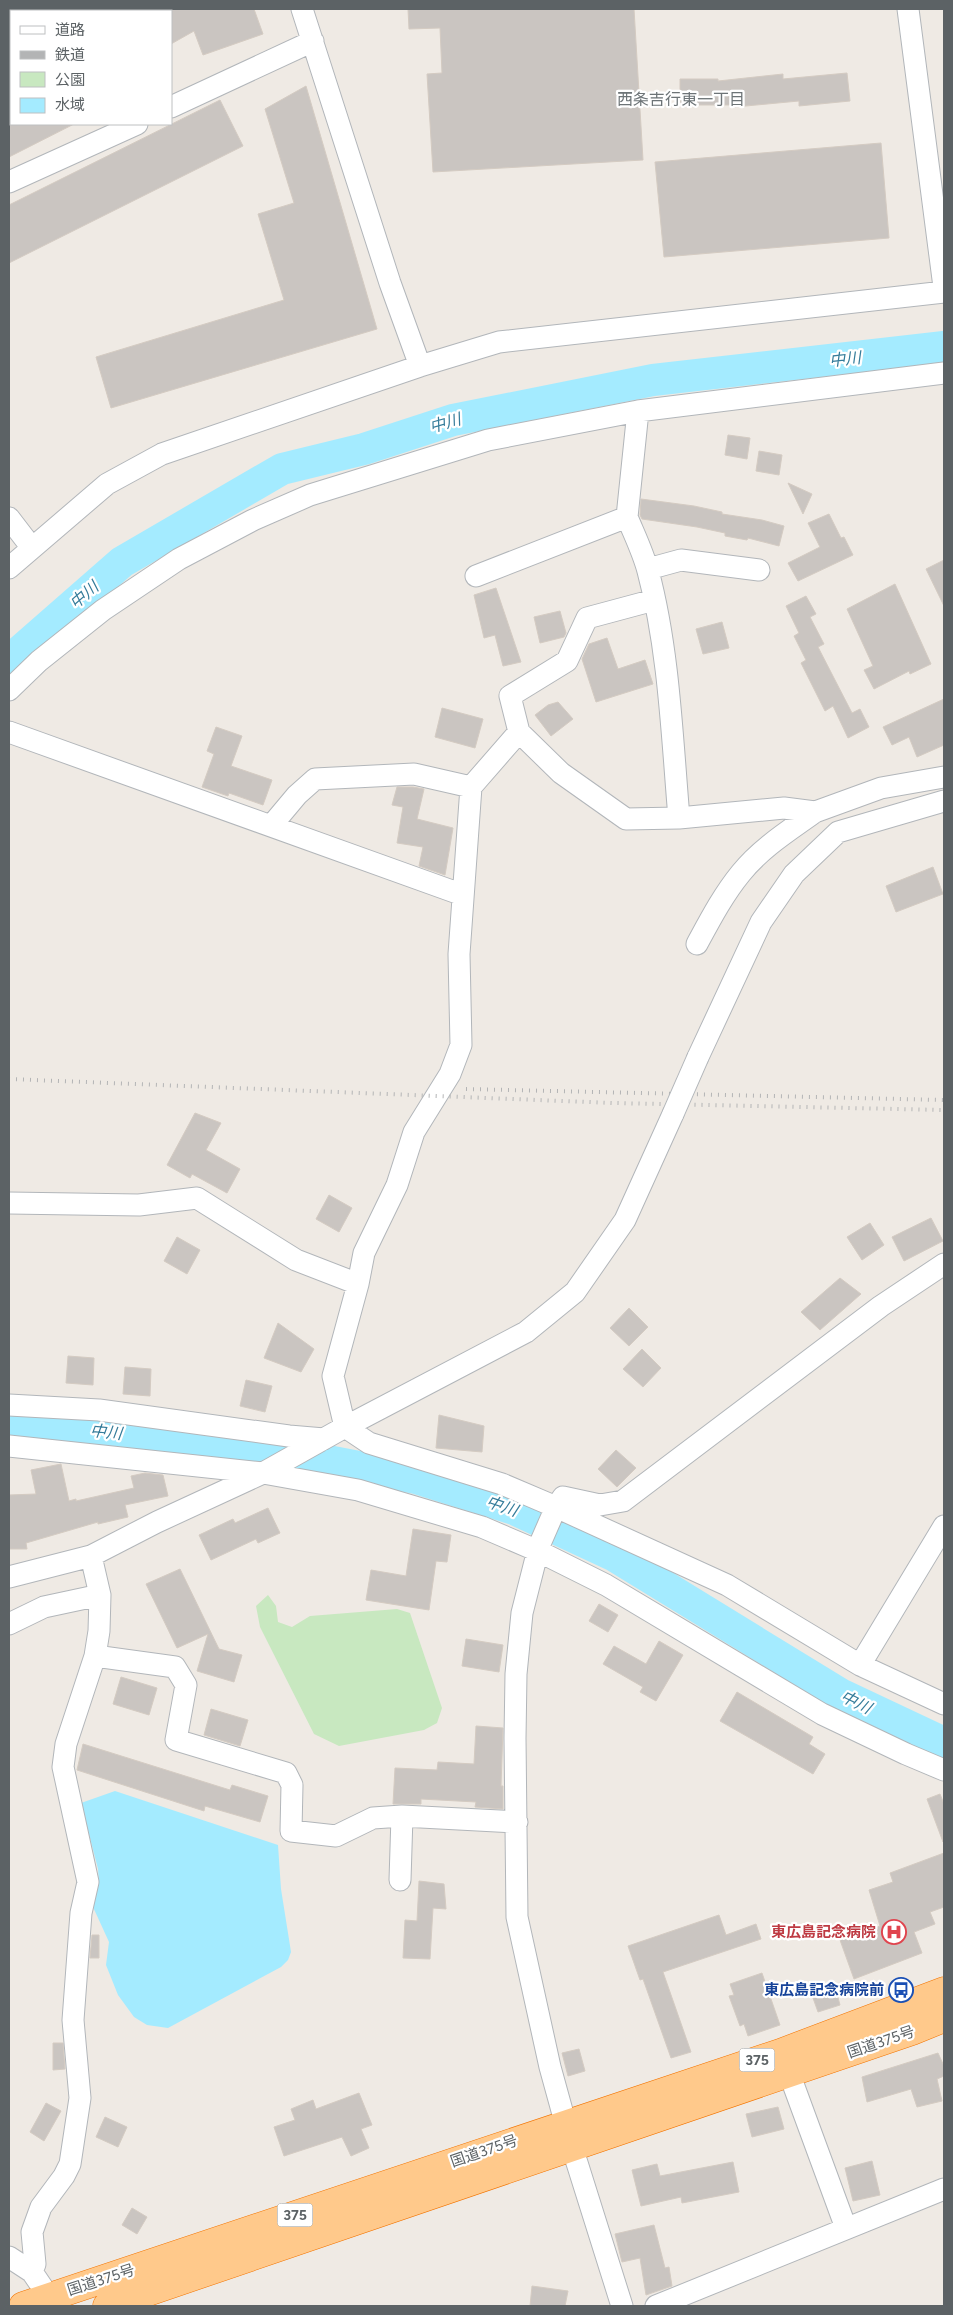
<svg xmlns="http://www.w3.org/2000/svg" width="953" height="2315" font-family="Figtree,'Noto Sans JP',sans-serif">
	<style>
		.green { fill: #c8e8c0 }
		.water { fill: #a4ebff }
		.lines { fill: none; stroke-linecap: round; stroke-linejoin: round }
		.river { stroke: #a4ebff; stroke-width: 32 }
		.building { fill: #cac5c1; stroke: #d4cbc2 }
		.minor-casing { stroke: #b2b6ba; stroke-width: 23 }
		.highway-casing { stroke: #f37400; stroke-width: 29 }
		.minor { stroke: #fff; stroke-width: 21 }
		.highway { stroke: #ffc98b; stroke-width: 28 }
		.rail { stroke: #b3b4b5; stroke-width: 4; stroke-dasharray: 1 6; stroke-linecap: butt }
		.minor-bridge-casing { stroke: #b2b6ba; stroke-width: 23; stroke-linecap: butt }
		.minor-bridge { stroke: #fff; stroke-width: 21 }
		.labels { text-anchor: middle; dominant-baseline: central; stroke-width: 4.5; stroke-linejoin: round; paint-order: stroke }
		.shield { fill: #fff; stroke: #8d9193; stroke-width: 1 }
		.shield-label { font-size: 14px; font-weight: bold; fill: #5c6265 }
		.health-label { font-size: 15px; font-weight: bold; fill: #be3a42; stroke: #fff; text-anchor: end }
		.transit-label { font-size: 15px; font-weight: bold; fill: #164399; stroke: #fff; text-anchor: end }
		.street-label { font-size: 15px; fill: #5c6265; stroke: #fff }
		.neighbourhood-label { font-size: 16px; fill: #6d7477; stroke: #fff }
		.water-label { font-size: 16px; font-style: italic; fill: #357c9a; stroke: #fff }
	</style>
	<rect width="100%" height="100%" fill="#efeae4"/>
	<path class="green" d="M268 1595 276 1606 278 1622 292 1627 310 1616 397 1609 410 1613 442 1708 437 1723 424 1730 339 1746 314 1734 260 1627 256 1606Z"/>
	<path class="water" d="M115 1791 278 1845 281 1889 291 1952 288 1960 281 1967 168 2028 147 2025 134 2017 118 1995 106 1965 109 1942 93 1907 99 1883 98 1869 81 1803Z"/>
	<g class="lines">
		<path class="river" d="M9 661 122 562 282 469 364 449 453 420 653 380 944 347
			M9 1422 250 1446 416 1478 514 1509 615 1556 840 1694 944 1743"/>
	</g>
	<path class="building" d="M171 9H254L263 34 203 55 194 31 171 44Z
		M408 9H634L643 160 433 172 427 74 442 73 440 28 409 29Z
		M847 73 850 101 799 106V101L735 107V105H680V79H718V81L783 74V79Z
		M306 86 377 329 111 408 96 357 284 300 258 214 294 203 265 109Z
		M220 100 243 146 9 263V205Z
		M9 124H74L9 157Z
		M881 143 889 238 664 257 655 162Z
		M728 435 750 438 747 459 725 455Z
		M759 451 782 455 779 475 756 471Z
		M788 483 812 494 803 514Z
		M641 499 694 506 722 512V514L762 520 784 526 779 546 748 538 747 540 725 536V533L697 527 642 519 640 515Z
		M829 514 841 538 844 537 853 555 798 581 788 563 820 547 808 523Z
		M944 560V606L926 569Z
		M895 584 931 664 910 674 909 671 874 689 864 670 873 666 847 609Z
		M496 588 521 662 503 666 495 635 484 638 474 595Z
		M806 596 816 614 810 617 824 644 818 647 852 713 860 709 869 727 848 738 833 706 825 711 801 663 806 660 794 636 799 633 786 606Z
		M560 611 566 633 564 637 540 643 534 617Z
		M722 622 729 648 703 654 696 629Z
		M607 638 618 669 645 660 653 684 596 702 582 659 589 644Z
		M944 699V745L917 757 909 737 892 745 883 727Z
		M558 702 573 719 551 736 535 715 548 705Z
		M442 708 483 719 475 748 435 737Z
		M216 727 242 736 231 766 272 780 263 805 229 793 228 796 202 787 214 754 207 751Z
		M397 787H413L424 789 417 819 453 828 445 875 419 866 423 847 397 843 403 807 392 805Z
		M933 867 943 894 896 912 886 886Z
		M195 1113 221 1123 206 1150 240 1169 227 1193 192 1174 190 1178 167 1165Z
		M329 1195 352 1208 339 1232 316 1219Z
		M931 1218 943 1241 904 1261 892 1237Z
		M870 1223 884 1245 862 1260 847 1237Z
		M177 1237 200 1250 187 1274 164 1261Z
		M840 1278 861 1294 820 1330 801 1312Z
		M629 1308 648 1327 629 1346 610 1328Z
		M278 1323 314 1349 301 1372 264 1358Z
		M642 1349 661 1368 643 1387 623 1369Z
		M68 1356 94 1358 93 1385 66 1383Z
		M125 1367 151 1369 150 1396 123 1394Z
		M246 1380 272 1386 265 1412 240 1406Z
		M439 1415 484 1426 482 1452 436 1448Z
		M616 1450 636 1468 617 1487 598 1469Z
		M61 1464 69 1501 76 1499V1501L134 1488 131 1476 145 1473 163 1475 168 1496 125 1505 128 1517 98 1524V1522L26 1543 27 1549H9V1495L36 1494 31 1470Z
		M268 1508 280 1533 258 1543 256 1539 211 1560 199 1535 233 1519 235 1523Z
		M413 1529 451 1535 447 1562 436 1561 429 1610 366 1600 371 1570 406 1576Z
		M180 1569 219 1649 242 1655 234 1682 197 1671 208 1634 177 1648 146 1584Z
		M599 1604 618 1615 608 1632 589 1621Z
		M466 1639 503 1645 499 1672 462 1666Z
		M659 1641 683 1655 656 1701 640 1692 643 1687 603 1664 614 1646 646 1664Z
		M121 1677 157 1688 149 1715 113 1704Z
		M737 1692 813 1737 809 1744 825 1754 813 1774 720 1721Z
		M211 1709 248 1720 240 1746 204 1735Z
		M476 1726 503 1728 501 1786H503V1809L475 1807 476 1802 421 1799V1804H393L395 1768 437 1770 438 1762 474 1764Z
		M83 1744 230 1790 232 1785 268 1796 260 1822 205 1806 204 1811 77 1770Z
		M940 1794 944 1804 943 1842 927 1799Z
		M944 1853V1907L930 1912 935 1924 914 1932 922 1953 854 1979 840 1940 880 1926 869 1890 893 1882 890 1873Z
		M419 1881 444 1884 446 1909 433 1908 430 1959 403 1958 405 1920 417 1921Z
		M719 1915 726 1935 756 1924 761 1939 663 1972 691 2052 671 2058 643 1979 640 1980 628 1946Z
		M92 1935H99V1958H90Z
		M762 1973 780 2025 748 2036 744 2024 740 2026 729 1996 734 1995 730 1984Z
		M836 1990 840 2005 818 2012 813 1998Z
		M53 2043H63L65 2069 53 2070Z
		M579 2049 585 2071 568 2076 562 2053Z
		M938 2053 944 2066V2076L937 2079 942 2101 917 2107 911 2089 867 2102 862 2077Z
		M359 2093 372 2125 361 2129 369 2148 351 2156 342 2137 284 2156 274 2127 295 2120 291 2109 313 2100 316 2109Z
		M46 2103 61 2111 44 2141 30 2132Z
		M778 2107 784 2129 752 2137 746 2114Z
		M105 2117 127 2127 118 2147 96 2137Z
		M872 2161 880 2195 853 2201 845 2168Z
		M733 2162 739 2192 682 2203 681 2197 641 2206 632 2170 657 2164 660 2176Z
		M132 2208 147 2217 137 2234 122 2225Z
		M654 2225 665 2268 669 2267 672 2286 646 2295 640 2258 622 2262 615 2234Z
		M532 2286 568 2291 565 2306H530Z"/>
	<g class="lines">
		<defs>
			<path id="minor" d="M302 9 390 283 420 366
				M908 9 944 287
				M171 107 313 41
				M9 182 137 124
				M627 517C634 534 643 552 648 571 669 650 672 736 679 818
				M9 518 32 548
				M9 568 107 484 162 454 420 366 499 342 944 292
				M648 569 681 560 759 570
				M476 576 627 517 638 411
				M9 690 39 661 103 610 179 559 253 520 310 495 488 440 638 411 944 373
				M9 732 463 895
				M519 732 510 696 567 661 587 618 654 600
				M944 777 881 788 815 812 784 808 679 818 626 819 561 773 519 732 471 787 459 954 461 1045 450 1074 414 1132 397 1185 364 1253 358 1284 333 1376 345 1427 369 1443 502 1484 556 1507 727 1585 860 1665 944 1704
				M271 826 297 795 315 779 414 774 471 787
				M697 944C710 920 723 895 741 873 761 848 790 830 815 812
				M698 1057 761 922 794 874 838 832 944 801
				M9 1203 139 1205 197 1198 296 1260 358 1284
				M9 1405 99 1410 289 1436 324 1439
				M9 1446 263 1473 358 1490 482 1527 538 1551 606 1585 822 1714 906 1754 944 1770
				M9 1577 91 1556 157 1522 263 1473 345 1427 526 1332 575 1292 625 1220 673 1114
				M9 1624 44 1607 100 1595
				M95 1656 175 1667 186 1685 176 1740 286 1773 292 1785 291 1831 336 1836 373 1818 402 1816 517 1822
				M860 1665 944 1526
				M400 1880 402 1816
				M789 2073 846 2228
				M9 2257 32 2272 49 2297
				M32 2272 35 2264 32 2232 41 2207 64 2176 70 2164 80 2098 73 2020 81 1913 88 1882 63 1767 66 1744 95 1656 99 1631 100 1595 91 1556
				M622 2306 572 2147 550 2067 517 1917 515 1738 516 1674 522 1613 539 1546 556 1507 563 1497 600 1505 623 1501 881 1306 944 1264
				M656 2306 944 2189"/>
			<path id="highway" d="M23 2306 780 2053 944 1991
				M107 2306 912 2031 944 2018"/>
		</defs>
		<use href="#minor" class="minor-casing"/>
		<use href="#highway" class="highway-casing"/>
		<use href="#minor" class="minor"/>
		<use href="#highway" class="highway"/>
		<path class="rail" d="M9 1079 613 1103 944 1110
			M466 1089 944 1100"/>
		<defs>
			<path id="minor-bridge" d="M673 1114 698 1057"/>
		</defs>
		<use href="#minor-bridge" class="minor-bridge-casing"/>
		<use href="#minor-bridge" class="minor-bridge"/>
	</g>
	<defs>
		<symbol id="hospital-ring" viewBox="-11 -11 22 22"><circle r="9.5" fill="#fff" stroke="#e0444e" stroke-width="1.5"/><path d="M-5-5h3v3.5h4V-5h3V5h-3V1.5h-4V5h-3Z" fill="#e0444e"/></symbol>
		<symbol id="bus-ring" viewBox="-11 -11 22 22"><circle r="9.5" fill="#fff" stroke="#1a4fb4" stroke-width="1.5"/><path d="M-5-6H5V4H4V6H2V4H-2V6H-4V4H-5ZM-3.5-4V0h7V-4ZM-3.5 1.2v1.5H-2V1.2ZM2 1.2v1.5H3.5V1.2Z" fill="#1a4fb4"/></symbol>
	</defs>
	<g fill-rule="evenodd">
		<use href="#hospital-ring" x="880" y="1918" width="28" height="28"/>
		<use href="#bus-ring" x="887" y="1976" width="28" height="28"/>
	</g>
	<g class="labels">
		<g class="shield">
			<rect x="739.5" y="2048.5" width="35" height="23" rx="4"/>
			<rect x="277.5" y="2203.5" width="35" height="23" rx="4"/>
		</g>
		<g class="shield-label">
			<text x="757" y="2060">375</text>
			<text x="295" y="2215">375</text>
		</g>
		<g class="health-label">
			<text x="876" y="1932">東広島記念病院</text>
		</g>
		<g class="transit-label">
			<text x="884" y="1990">東広島記念病院前</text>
		</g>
		<g class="street-label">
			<text transform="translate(881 2042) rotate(-19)">国道375号</text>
			<text transform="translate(484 2151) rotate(-19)">国道375号</text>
			<text transform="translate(101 2280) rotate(-18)">国道375号</text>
		</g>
		<g class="neighbourhood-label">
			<text x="681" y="99">西条吉行東一丁目</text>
		</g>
		<g class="water-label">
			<text transform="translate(845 359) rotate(-6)">中川</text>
			<text transform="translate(445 423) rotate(-16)">中川</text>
			<text transform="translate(84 595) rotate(-41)">中川</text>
			<text transform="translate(106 1432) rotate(6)">中川</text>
			<text transform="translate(502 1506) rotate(19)">中川</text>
			<text transform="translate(856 1702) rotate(26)">中川</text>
		</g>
	</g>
	<rect width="953" height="2315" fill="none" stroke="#5c6265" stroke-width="20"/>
	<rect x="10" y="10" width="162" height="115" fill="#ffffff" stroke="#bec0c1"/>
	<rect x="20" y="26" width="25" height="8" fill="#ffffff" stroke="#bec0c1"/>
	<text x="55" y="35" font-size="15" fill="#5c6265">道路</text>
	<rect x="20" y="51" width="25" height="8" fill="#b3b4b5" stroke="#bec0c1"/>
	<text x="55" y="60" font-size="15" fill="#5c6265">鉄道</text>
	<rect x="20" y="72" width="25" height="15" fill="#c8e8c0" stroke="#bec0c1"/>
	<text x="55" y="85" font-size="15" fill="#5c6265">公園</text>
	<rect x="20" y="98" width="25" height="15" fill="#a4ebff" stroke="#bec0c1"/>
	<text x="55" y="110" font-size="15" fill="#5c6265">水域</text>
</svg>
